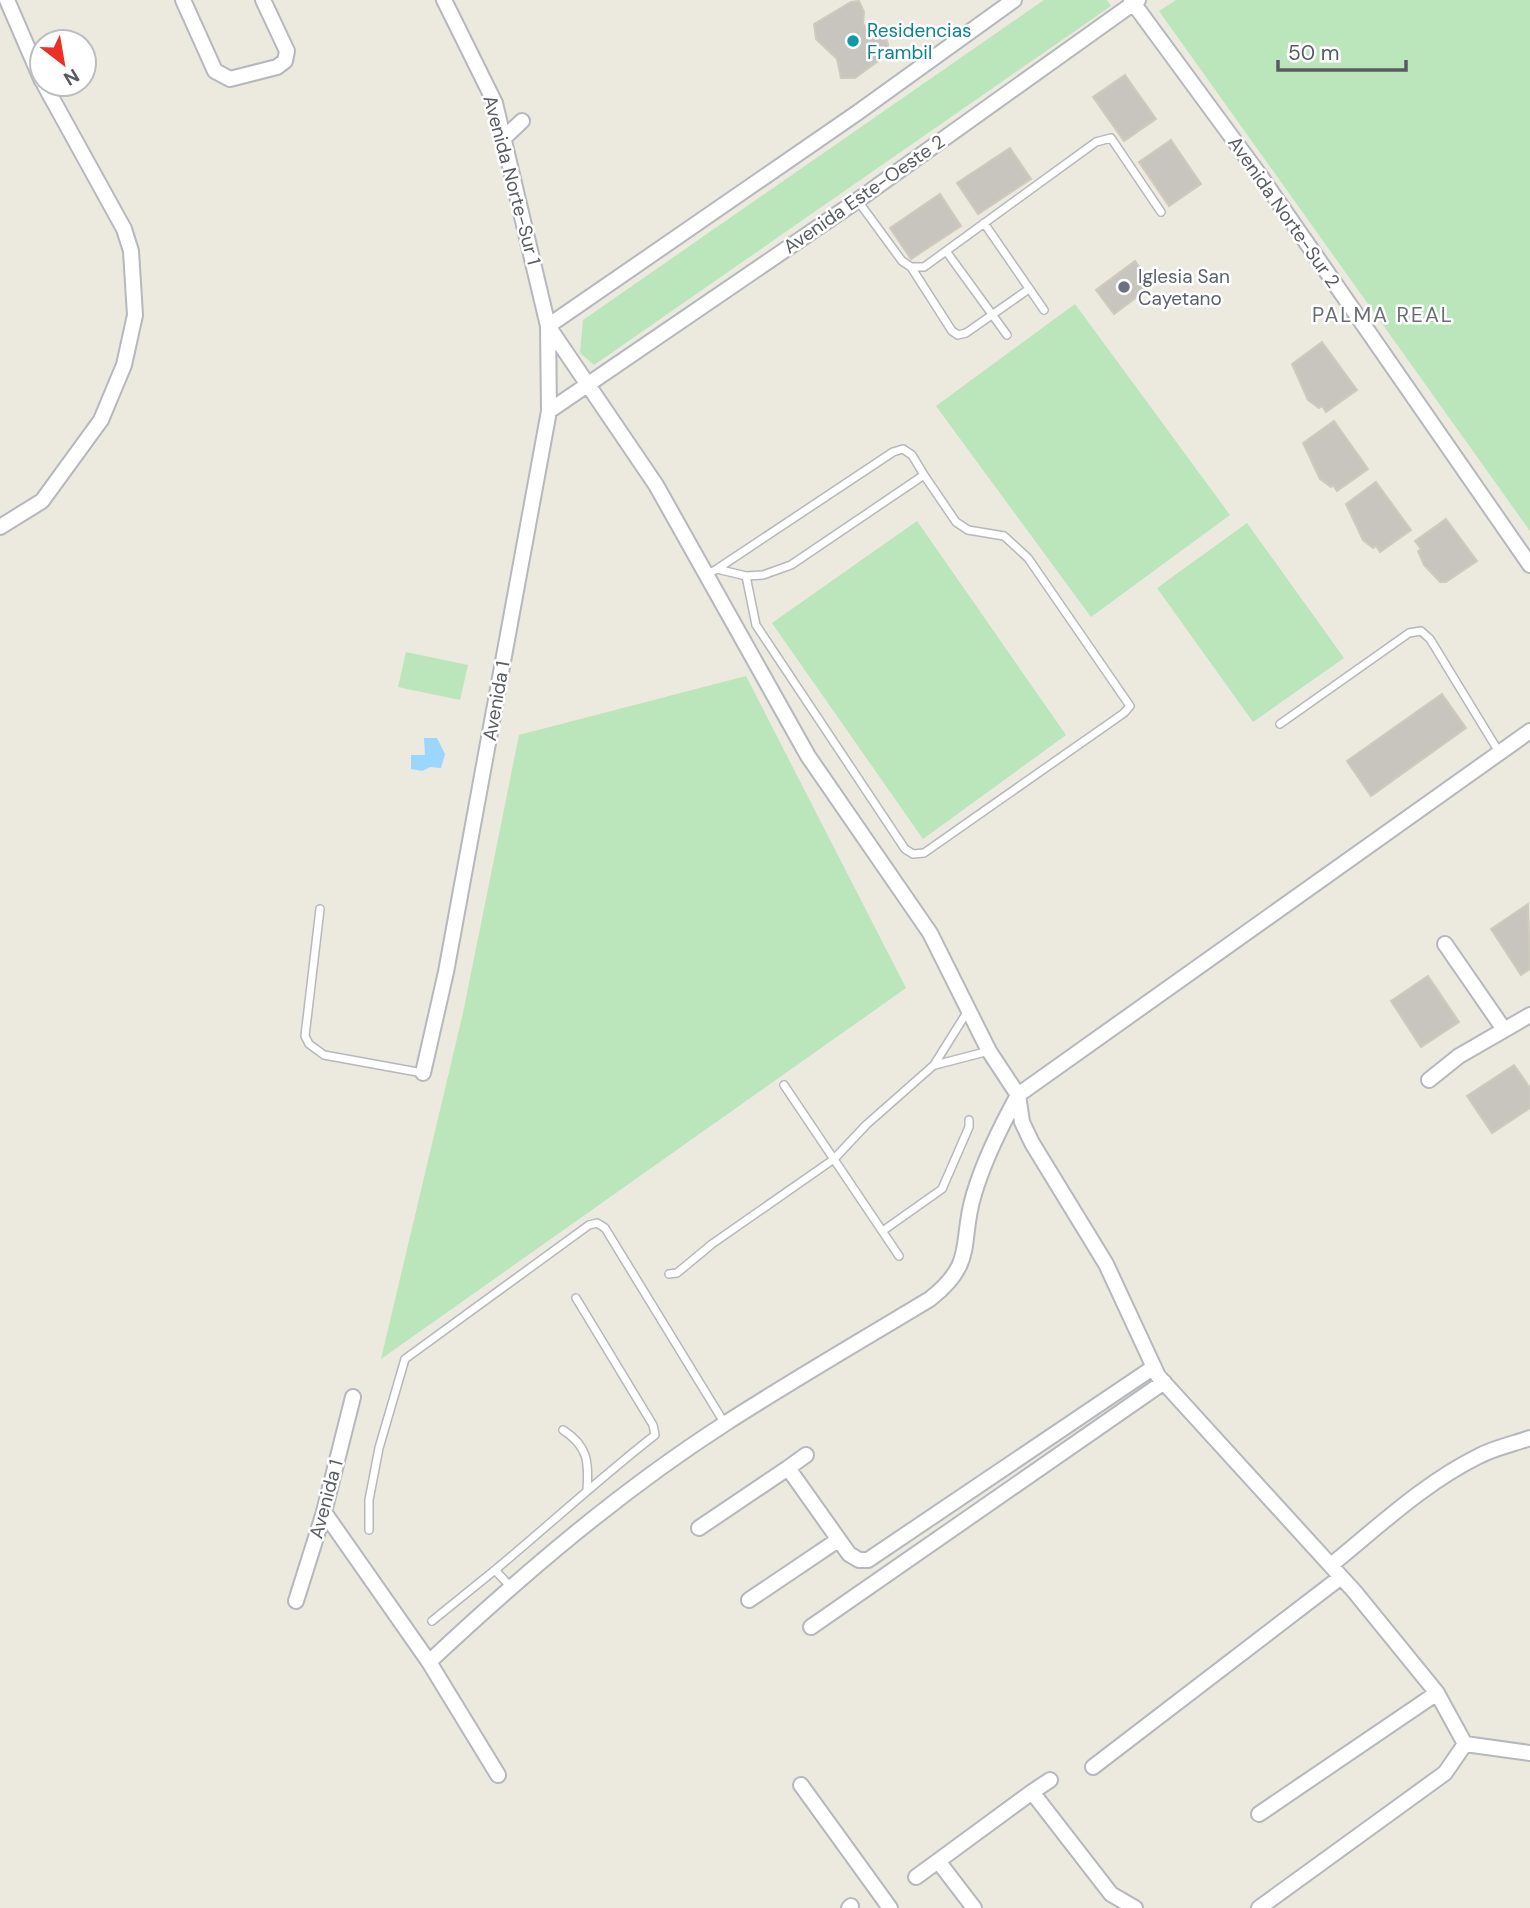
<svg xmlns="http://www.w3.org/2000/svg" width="1530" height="1908" font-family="'DM Sans',sans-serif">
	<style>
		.green { fill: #bbe5ba }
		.water { fill: #9bd6ff }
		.building { fill: #c8c5be; stroke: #d0cabd; stroke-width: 2 }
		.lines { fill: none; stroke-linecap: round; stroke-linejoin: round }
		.lane-casing { stroke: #b5b8bc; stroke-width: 10 }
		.street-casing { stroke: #b5b8bc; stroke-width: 18 }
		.lane { stroke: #fff; stroke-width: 7 }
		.street { stroke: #fff; stroke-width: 14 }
		.culture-dot { fill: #0f9aa8; stroke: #fff; stroke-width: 2.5 }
		.worship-dot { fill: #6b7280; stroke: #fff; stroke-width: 2.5 }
		.labels { text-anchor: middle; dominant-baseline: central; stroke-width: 5; stroke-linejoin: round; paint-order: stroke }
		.culture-label { font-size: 19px; fill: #0d838f; stroke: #fff; text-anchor: start }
		.street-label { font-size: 19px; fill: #585c61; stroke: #fff }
		.worship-label { font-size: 19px; fill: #5b616d; stroke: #fff; text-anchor: start }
		.neighbourhood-label { font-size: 21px; letter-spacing: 2px; fill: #696e73; stroke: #fff }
	</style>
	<rect width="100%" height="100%" fill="#ece9df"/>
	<path class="green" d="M1044 0H1107L1111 6 594 365 580 353 583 320Z
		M1176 0H1530V531L1159 11Z
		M1075 304 1230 515 1091 617 936 406Z
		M917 521 1066 735 923 839 772 623Z
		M1247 523 1344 658 1253 722 1157 588Z
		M406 652 468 665 460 700 398 687Z
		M746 676 906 988 381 1359 463 1013 519 735Z"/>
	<path class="water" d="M424 738H437L445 754 441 768 430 767 422 771 411 769V755H425Z"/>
	<path class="building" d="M859 1 864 12 863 24 874 37H885L888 44V54L855 78H841L837 59 816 39 814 24 851 2Z
		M1125 75 1156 119 1124 141 1093 97Z
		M1171 140 1201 184 1169 206 1139 162Z
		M1010 148 1031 179 978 214 957 183Z
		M940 194 961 226 911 259 890 228Z
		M1135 261 1153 285 1114 314 1096 290Z
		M1322 342 1357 390 1326 412 1322 406 1319 408 1308 400 1292 364Z
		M1334 421 1368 469 1337 491 1333 485 1331 487 1320 479 1303 443Z
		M1376 482 1411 530 1380 552 1376 546 1373 548 1363 540 1346 504Z
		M1446 519 1477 561 1446 582H1440L1424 565 1418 551 1421 549 1415 541Z
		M1442 694 1466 728 1371 796 1347 761Z
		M1528 904 1530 969 1521 975 1491 929Z
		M1428 976 1459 1022 1421 1047 1391 1001Z
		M1514 1065 1530 1088V1108L1492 1133 1467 1096Z"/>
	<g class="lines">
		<defs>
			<path id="lane" d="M858 201 902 261 911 267H924L1096 142 1111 138 1161 212
				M984 223 1044 310
				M946 251 1007 335
				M911 267 952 331 958 335 966 333 1029 289
				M717 569 893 452 903 449 912 455 924 475
				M706 575 717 569 746 576 763 575 791 565 924 475 956 522 968 530 1004 536 1028 558 1130 706 1124 713 924 853 913 854 905 849 756 625 746 576
				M1280 724 1409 633 1421 631 1430 639 1499 752
				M320 909 305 1036 309 1044 324 1055 423 1073
				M935 1065 989 1051
				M784 1085 899 1256
				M884 1230 942 1189 969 1127V1120
				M669 1274 677 1273 712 1244 834 1159 866 1125 934 1065 969 1009
				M563 1430C588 1446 589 1462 587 1490
				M369 1530V1500L379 1448 405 1359 589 1225 597 1223 605 1228 725 1424
				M510 1586 495 1570C549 1525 600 1478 655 1435L653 1425 576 1298
				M432 1621 495 1570"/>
			<path id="street" d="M7 0 42 81
				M183 0 215 71 230 79 277 67 285 61 287 51 263 0
				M1131 0 1261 177 1530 565
				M504 138 522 121
				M548 326 656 485 808 756 930 933 989 1051 1018 1095 1022 1122 1032 1143 1106 1264 1158 1376 1354 1591 1437 1693 1465 1744 1530 1753
				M548 326 857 113 1014 0
				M549 411 858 200 1138 0
				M0 527 42 501 101 420 124 365 135 315 131 251 124 229 44 84
				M1445 944 1503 1028
				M423 1073 446 972 549 411 548 326 495 103 444 0
				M1429 1080 1459 1056 1530 1015
				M788 1468 806 1455
				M324 1512 429 1662
				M699 1528 788 1468 849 1554 859 1560H868L1154 1367
				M1331 1565C1378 1527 1424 1483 1479 1456 1494 1448 1513 1444 1530 1438
				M749 1600 838 1540
				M296 1601 324 1512 353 1397
				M811 1627 1164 1382
				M1093 1767 1341 1577
				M498 1775 429 1662C522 1575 620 1491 726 1423 793 1380 862 1340 930 1299 977 1262 959 1243 974 1194 984 1160 1001 1126 1018 1095L1530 731
				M801 1785 890 1908
				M1032 1792 1050 1780
				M1259 1814 1437 1693
				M916 1877 938 1861
				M849 1908 851 1906
				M974 1908 938 1861 1032 1792 1111 1894 1135 1908
				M1259 1908 1445 1773 1465 1744"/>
		</defs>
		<use href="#lane" class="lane-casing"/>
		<use href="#street" class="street-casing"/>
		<use href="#lane" class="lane"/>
		<use href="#street" class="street"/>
	</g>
	<circle class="culture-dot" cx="853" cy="41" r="7"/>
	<circle class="worship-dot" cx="1124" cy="287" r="7"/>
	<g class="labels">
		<g class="culture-label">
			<text x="867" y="30">Residencias<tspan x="867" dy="22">Frambil</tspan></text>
		</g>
		<g class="street-label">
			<text transform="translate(512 180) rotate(75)">Avenida Norte-Sur 1</text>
			<text transform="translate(864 194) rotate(-35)">Avenida Este-Oeste 2</text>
			<text transform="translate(1284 212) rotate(55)">Avenida Norte-Sur 2</text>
			<text transform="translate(496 701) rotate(-80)">Avenida 1</text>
			<text transform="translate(326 1499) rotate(-75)">Avenida 1</text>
		</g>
		<g class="worship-label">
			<text x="1138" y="276">Iglesia San<tspan x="1138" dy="22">Cayetano</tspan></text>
		</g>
		<g class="neighbourhood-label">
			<text x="1383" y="315">PALMA REAL</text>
		</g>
	</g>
	<g transform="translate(63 63) rotate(149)"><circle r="33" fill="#ffffff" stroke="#bcbec0" stroke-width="2"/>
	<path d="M0-5L12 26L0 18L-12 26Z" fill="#ec3024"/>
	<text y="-10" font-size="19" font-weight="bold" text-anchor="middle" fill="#585c61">N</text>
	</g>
	<path d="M1278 60v10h128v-10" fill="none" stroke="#585c61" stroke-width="3.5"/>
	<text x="1288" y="60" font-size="21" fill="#585c61" stroke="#ffffff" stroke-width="5" paint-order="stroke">50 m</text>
</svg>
